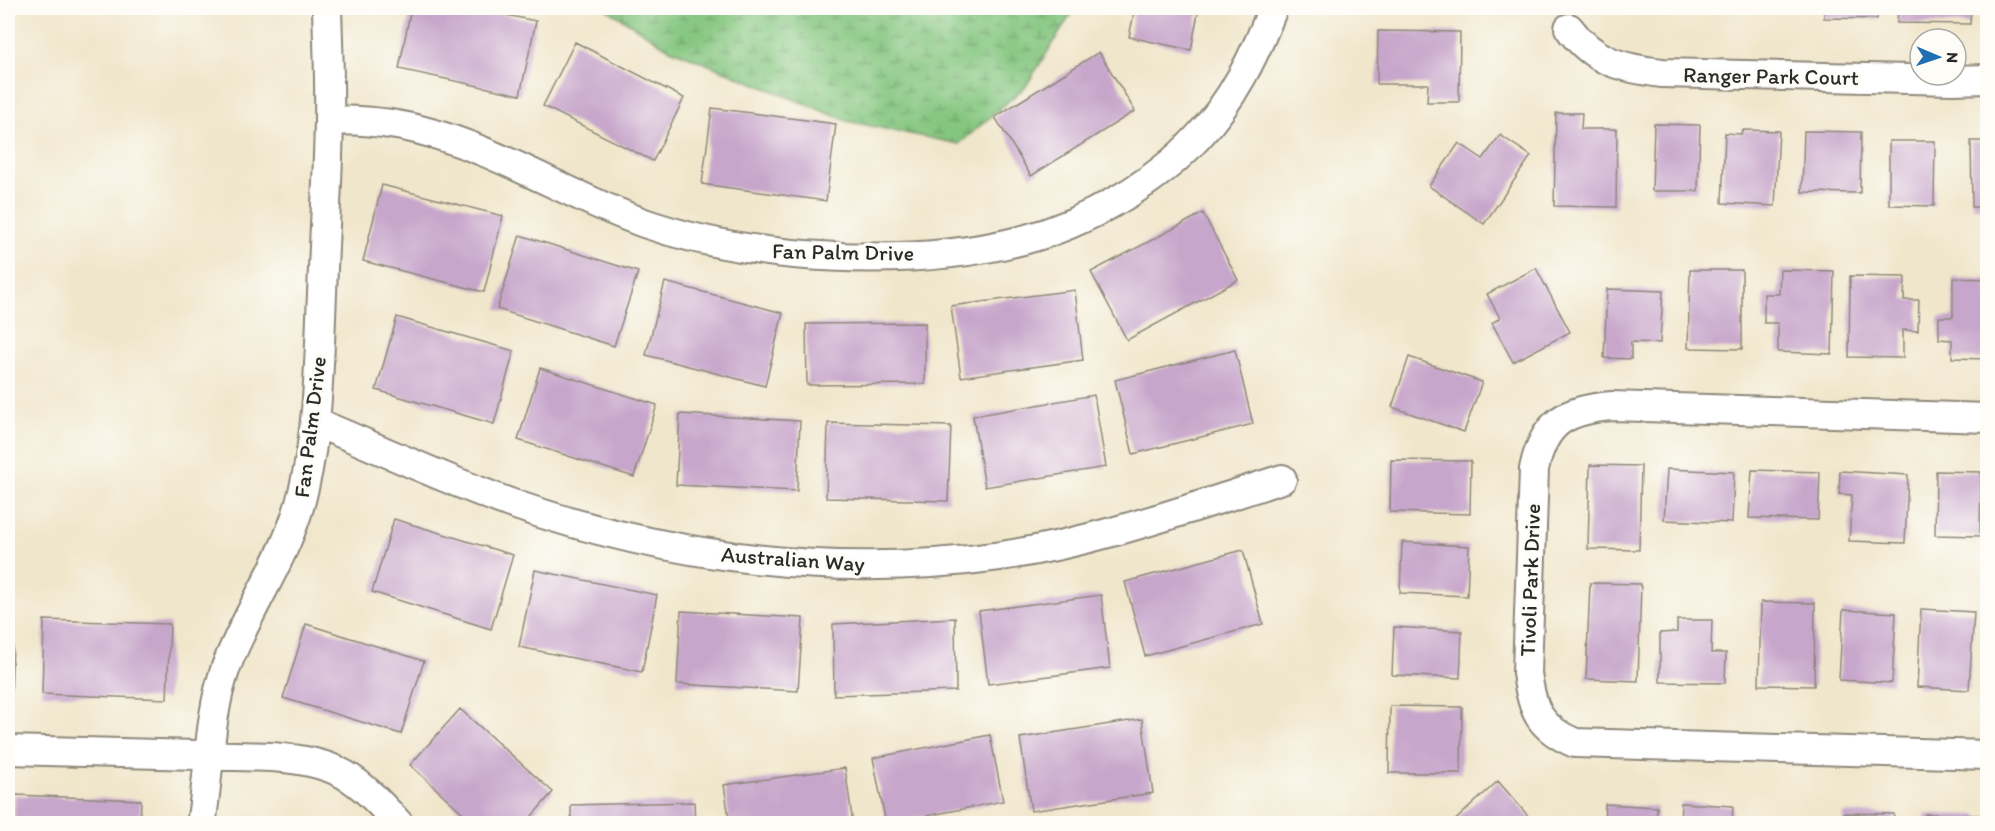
<svg xmlns="http://www.w3.org/2000/svg" width="1995" height="831" font-family="Itim,sans-serif">
	<style>
		.wetland { fill: url(#wetland-marsh); stroke: #587855; stroke-width: 1.5 }
		.building { fill: #c7a6cb }
		.lines { fill: none; stroke-linecap: round; stroke-linejoin: round }
		.street-casing { stroke: #8e887b; stroke-width: 32 }
		.street { stroke: #fff; stroke-width: 28 }
		.labels { text-anchor: middle; dominant-baseline: central; stroke-width: 6; stroke-linejoin: round; paint-order: stroke }
		.street-label { font-size: 22px; fill: #2b2b2b; stroke: #fdfcf7 }
	</style>
	<defs>
		<pattern id="wetland-marsh" width="20" height="14" patternUnits="userSpaceOnUse" patternTransform="scale(1.5)"><rect width="20" height="14" fill="#84c67f"/><path d="M1 5h8M5 5V1M11 12h8M15 12V8" fill="none" stroke="#6ca168"/></pattern>
	</defs>
	<rect width="100%" height="100%" fill="#fdfcf7"/>
	<filter id="ink" filterUnits="userSpaceOnUse"><feTurbulence type="fractalNoise" baseFrequency=".0167" numOctaves="2"/><feDisplacementMap in="SourceGraphic" scale="12" xChannelSelector="R" yChannelSelector="G"/><feConvolveMatrix kernelMatrix="1 2 1 2 8 2 1 2 1" color-interpolation-filters="sRGB"/></filter>
	<filter id="wash" filterUnits="userSpaceOnUse"><feTurbulence type="fractalNoise" baseFrequency=".008" numOctaves="4" result="noise"/><feDisplacementMap in="SourceGraphic" scale="24" xChannelSelector="R" yChannelSelector="G"/><feGaussianBlur stdDeviation="1.35" result="paint"/><feColorMatrix in="noise" values="0 0 0 0 0 0 0 0 0 0 0 0 0 0 0 0 0 1.4 0 .05"/><feComposite in="paint" operator="in"/></filter>
	<g filter="url(#wash)">
		<rect width="100%" height="100%" fill="#f0e6cb"/>
		<path class="wetland" d="M605 8H1075L1026 86 959 144 847 121 668 48Z"/>
		<g id="blocks">
			<path class="building" d="M411 8H470L536 21 520 95 399 69Z
				M1135 8H1199L1191 50 1129 37Z
				M1824 8H1878L1877 19 1824 18Z
				M1898 8H1971L1970 24 1897 23Z
				M1378 31 1460 32 1459 102H1427L1428 84H1377Z
				M575 42 684 98 653 161 543 106Z
				M1099 52 1135 111 1031 176 995 117Z
				M712 108 836 124 826 201 702 184Z
				M1556 113H1582L1581 129H1617L1616 207 1554 206Z
				M1654 124 1700 125 1698 191H1652Z
				M1742 130 1779 131 1775 206 1722 203 1725 133 1741 134Z
				M1804 131 1861 132 1860 193 1802 192Z
				M1500 135 1531 156 1484 224 1429 186 1459 143 1483 159Z
				M1889 141H1935L1934 206 1889 205Z
				M1971 141H1988V207H1972Z
				M382 185 503 216 484 292 363 261Z
				M1203 213 1238 280 1127 340 1091 272Z
				M520 235 638 272 614 346 497 309Z
				M1536 268 1570 332 1513 362 1492 323 1500 318 1487 294Z
				M1690 270H1742V349L1688 348Z
				M1780 270 1834 271 1832 354 1778 352V323H1764V294H1779Z
				M1850 276 1905 277 1904 300H1919L1918 331 1903 330V358L1849 357Z
				M1953 278 1988 279V359L1952 358V340L1939 339V317H1953Z
				M665 282 783 313 765 386 646 355Z
				M1607 289 1663 291 1660 343 1631 342V359L1604 358Z
				M1075 290 1083 360 961 377 951 306Z
				M397 317 514 351 494 424 376 390Z
				M925 323V384L807 385 806 324Z
				M1235 350 1253 424 1133 454 1115 380Z
				M1409 357 1482 382 1464 432 1392 407Z
				M540 368 657 405 634 477 518 440Z
				M1094 395 1106 467 985 487 973 416Z
				M680 414 800 421 797 491 676 485Z
				M828 423 951 426 948 501 826 498Z
				M1391 460 1471 461 1470 514 1390 512Z
				M1590 465 1641 466 1639 550 1588 549Z
				M1667 469 1734 472 1732 523 1664 520Z
				M1752 470 1820 472 1818 520 1749 518Z
				M1840 471 1908 475 1905 543 1849 541 1852 495 1839 494Z
				M1936 471 1981 472 1980 536 1935 535Z
				M394 519 513 555 491 629 372 592Z
				M1402 542 1469 546 1467 596 1400 593Z
				M1243 550 1263 624 1145 656 1125 582Z
				M535 570 657 595 642 672 519 647Z
				M1590 583 1641 584 1638 681 1586 679Z
				M1101 595 1110 668 988 684 979 611Z
				M1761 602 1815 603 1814 686 1759 685Z
				M1921 609 1974 612 1969 690 1917 687Z
				M1843 610 1896 613 1892 683 1839 680Z
				M681 611 803 618 798 691 677 684Z
				M8 618H14L11 695H8Z
				M955 618 956 691 834 695 833 624Z
				M44 620 170 624 167 699 42 694Z
				M1677 620H1712L1711 653H1726L1725 683 1660 682V633L1677 632Z
				M306 624 424 661 401 734 283 698Z
				M1394 627 1462 631 1460 678 1392 675Z
				M1390 706 1462 707 1461 773H1389Z
				M460 709 553 792 525 824H475L410 765Z
				M1142 719 1153 793 1031 811 1020 738Z
				M990 735 1003 801 886 824 873 758Z
				M845 768 853 824H730L724 785Z
				M1498 781 1535 824H1451Z
				M15 795 141 800 140 824H14Z
				M694 802 695 824H571V805Z
				M1681 803 1733 806 1732 824H1680Z
				M1605 804 1657 807 1656 824H1604Z
				M1843 813 1894 814V824H1843Z
				M1925 814 1978 815V824H1925Z
				M1761 820H1813V824H1761Z"/>
		</g>
	</g>
	<g filter="url(#ink)">
		<use href="#blocks" fill-opacity="0" stroke="#8e887b" stroke-width="1.5"/>
		<g class="lines">
			<defs>
				<path id="street" d="M1569 28C1594 62 1622 68 1662 73L1952 80 1988 79
					M329 120C360 120 390 122 420 130 499 150 568 196 644 223 754 261 910 269 1023 240 1084 224 1155 184 1198 137 1233 100 1255 55 1273 8
					M1988 418 1612 406C1565 410 1544 422 1534 469L1527 673C1532 710 1539 728 1575 743L1988 755
					M315 422C380 449 444 479 510 503 668 558 835 579 1001 556 1097 542 1190 508 1282 479
					M8 750 272 757C339 762 355 776 399 824
					M201 824C210 772 208 717 226 667 249 606 290 553 304 488 319 425 319 359 322 294 324 236 328 179 329 121 330 83 328 45 327 8"/>
			</defs>
			<use href="#street" class="street-casing"/>
			<use href="#street" class="street"/>
		</g>
	</g>
	<g class="labels">
		<g class="street-label">
			<text transform="translate(1771 76) rotate(1)">Ranger Park Court</text>
			<text transform="translate(843 252) rotate(1)">Fan Palm Drive</text>
			<text transform="translate(310 427) rotate(-83)">Fan Palm Drive</text>
			<text transform="translate(793 559) rotate(4)">Australian Way</text>
			<text transform="translate(1530 580) rotate(-88)">Tivoli Park Drive</text>
		</g>
	</g>
	<rect width="1995" height="831" fill="none" stroke="#fdfcf7" stroke-width="30"/>
	<g transform="translate(1938 57) rotate(92)"><circle r="28" fill="#fdfcf7" stroke="#a9a8a5" stroke-width="1.5"/>
	<path d="M0-4.5L10 22L0 15L-10 22Z" fill="#1f6fb2"/>
	<text y="-9" font-size="16" font-weight="bold" text-anchor="middle" fill="#2b2b2b">N</text>
	</g>
</svg>
